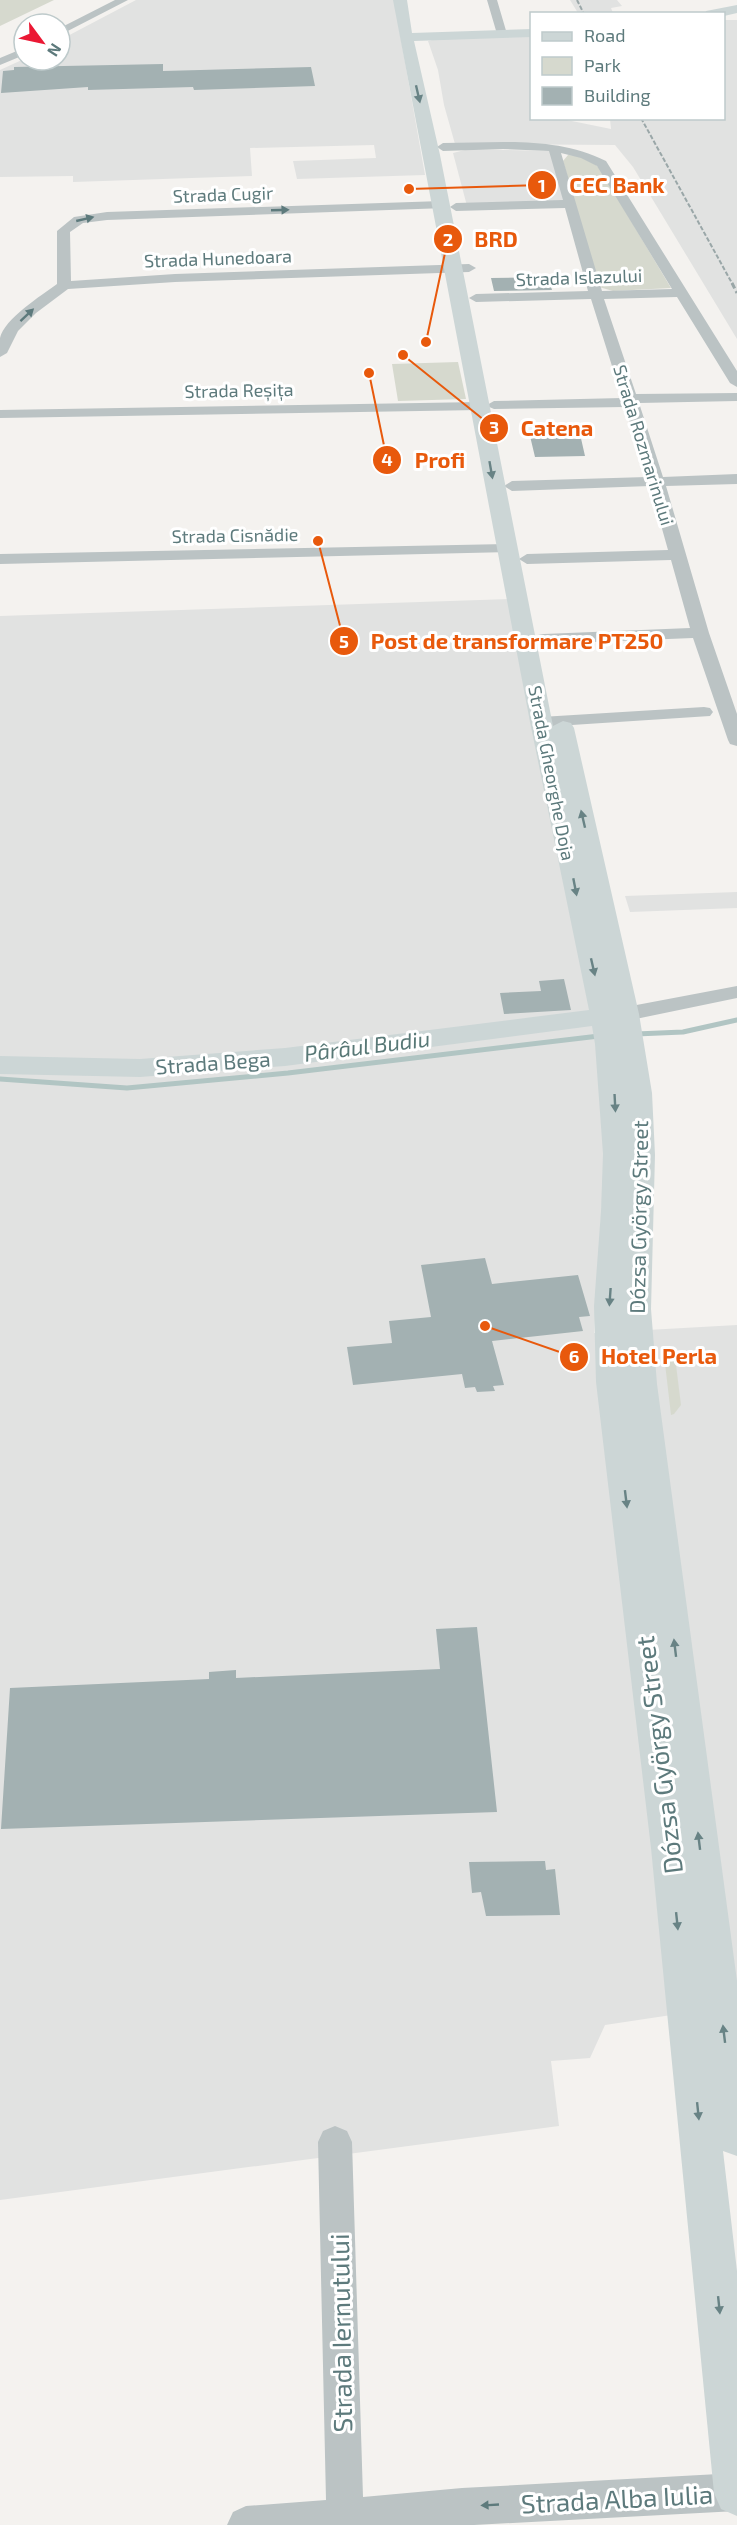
<svg xmlns="http://www.w3.org/2000/svg" width="737" height="2525" font-family="'Exo 2',sans-serif">
	<style>
		.built { fill: #e1e2e1 }
		.green { fill: #d6d9ce }
		.lines { fill: none; stroke-linecap: round; stroke-linejoin: round }
		.stream { stroke: #b1c5c3; stroke-width: 5 }
		.building { fill: #a3b1b2 }
		.minor { fill: #bbc3c4; fill-rule: evenodd }
		.major { fill: #ccd6d6; fill-rule: evenodd }
		.rail-far1 { stroke: #9aa7a8; stroke-width: 2; stroke-dasharray: 4.5 2; stroke-linecap: butt }
		.rail { stroke: #9aa7a8; stroke-width: 3; stroke-dasharray: 6 3; stroke-linecap: butt }
		.oneway { fill: #688385 }
		.oneway2 { fill: #5d7a7c }
		.labels { text-anchor: middle; dominant-baseline: central; stroke-width: 6; stroke-linejoin: round; paint-order: stroke }
		.far-street-label { font-size: 18px; fill: #5d7a7c; stroke: #fff }
		.street-label { font-size: 21px; fill: #5d7a7c; stroke: #fff }
		.water-label { font-size: 22px; font-style: italic; fill: #587876; stroke: #fff }
		.near-street-label { font-size: 26px; fill: #5d7a7c; stroke: #fff }
		.leader { fill: none; stroke: #e8590c; stroke-width: 2 }
		.callout-dot { fill: #e8590c; stroke: #fff; stroke-width: 2 }
		.mark-label { font-size: 18px; text-anchor: middle; font-weight: bold; fill: #fff }
		.callout-label { font-size: 22px; text-anchor: middle; font-weight: bold; fill: #e8590c; stroke: #fff; stroke-width: 6; stroke-linejoin: round; paint-order: stroke }
	</style>
	<rect width="100%" height="100%" fill="#f4f2ef"/>
	<path class="built" d="M136 0H394L425 175 297 179 293 161 376 158 374 145 250 148 252 176 73 182V176L0 177V70L24 59 60 60V40Z
		M570 0H617L622 6 611 8 613 13H578Z
		M724 20H737V339L633 167 615 145 455 144 444 105 438 70 428 41 437 39 531 36 532 118 562 119 611 129 610 119 724 118Z
		M469 149 550 151 566 204 467 206 453 153Z
		M511 599 594 1020 602 1106 604 1168 594 1333 737 1325V2065L678 2014 605 2025 590 2058 551 2061 559 2126 0 2200V616Z
		M737 892V908L630 912 625 896Z"/>
	<path class="green" d="M0 0H54L0 26Z
		M568 155C580 155 592 160 600 169L671 288 613 291 599 287 563 161Z
		M458 362 466 399 398 401 392 364Z
		M664 1355 673 1359 676 1365 681 1405 674 1414 671 1415Z"/>
	<g class="lines">
		<path class="stream" d="M636 1034 683 1032 737 1020
			M0 1079 127 1088 288 1073 599 1036"/>
	</g>
	<path class="building" d="M163 64V71L311 67 315 86 194 90 193 87 88 90V87L1 93 3 71 14 70V67Z
		M548 277 552 290 494 291 491 278Z
		M580 434 585 456 535 457 530 436Z
		M564 979 571 1010 504 1014 500 993 541 991 539 981Z
		M485 1258 492 1284 578 1275 590 1316 579 1317 583 1331 492 1341 504 1385 493 1386 495 1391 477 1392 475 1387 465 1388 462 1374 353 1385 347 1347 392 1343 389 1321 431 1317 421 1265Z
		M477 1627 497 1812 1 1829 10 1688 209 1679V1672L236 1670V1678L440 1669 436 1629Z
		M545 1861 546 1870 555 1869 560 1915 486 1916 481 1892 472 1893 469 1862Z"/>
	<g class="lines">
		<path class="minor" d="M115 0H128L60 35V28Z
			M487 0H497L507 34 506 36 502 37 497 34Z
			M24 48V55L0 65V58Z
			M503 142C540 142 573 145 606 161L737 371V387L730 383 677 297 604 299 636 394 737 393V401L639 403 663 477 737 474V484L666 486 709 633 737 714V746L730 744 728 740 693 638 544 644 538 643 535 639 538 635 544 634 690 628 671 560 527 564 519 559 527 554 668 550 650 486 512 491 504 486 512 481 647 477 625 407 494 409 487 406 480 410 0 418V410L480 402 487 405 494 401 622 398 591 299 476 302 469 298 476 294 588 291 565 208 456 211 450 207 456 203 563 200 549 151 503 149 443 151 437 147 443 143ZM561 153 581 158 597 166 672 289 602 291Z
			M442 201 446 202 448 205 446 208 107 220 83 223 70 232 71 281 175 274 469 264 476 268 469 272 175 282 68 289 36 313 18 331 7 353 0 357C0 351 0 344 0 338 4 319 42 295 57 284V231L74 217 107 212Z
			M507 544 513 546 515 549 513 552 0 564V554Z
			M704 707 710 708 713 712 710 716 541 727 535 726 532 722 535 718 541 717Z
			M737 986V998L626 1021 618 1019 615 1014 618 1009 626 1007Z
			M335 2126 347 2131 352 2142 363 2497 462 2488 737 2473V2511L474 2525H227L233 2512 246 2506 326 2500 318 2142 323 2131Z"/>
		<path class="major" d="M393 0H407L412 33 532 29V37L414 41 440 155 553 726 563 721 571 723 574 728 639 1014 652 1093 655 1155 651 1309 657 1384 737 1981V2156L723 2151 737 2271V2516L721 2509 714 2493 651 1848 596 1382 594 1306 601 1211 603 1154 595 1044 592 1026 285 1066 140 1077 0 1074V1056L140 1059 285 1048 589 1010 530 722Z
			M737 5V13L724 16V14H705L706 11Z"/>
		<path class="rail-far1" d="M577 0 584 14
			M641 118 733 285"/>
		<path class="rail" d="M732 283 737 293"/>
	</g>
	<defs><path id="oneway-solid" d="M-6-.8H1V-3.2L6.5 0L1 3.2V.8H-6Z" transform="scale(1.5)"/></defs>
	<g class="oneway">
		<use href="#oneway-solid" transform="translate(418 94) rotate(77)"/>
		<use href="#oneway-solid" transform="translate(491 470) rotate(80)"/>
		<use href="#oneway-solid" transform="translate(583 819) rotate(-103)"/>
		<use href="#oneway-solid" transform="translate(575 887) rotate(79)"/>
		<use href="#oneway-solid" transform="translate(593 967) rotate(77)"/>
		<use href="#oneway-solid" transform="translate(615 1103) rotate(87)"/>
		<use href="#oneway-solid" transform="translate(610 1297) rotate(94)"/>
		<use href="#oneway-solid" transform="translate(626 1499) rotate(83)"/>
		<use href="#oneway-solid" transform="translate(675 1648) rotate(-97)"/>
		<use href="#oneway-solid" transform="translate(699 1841) rotate(-97)"/>
		<use href="#oneway-solid" transform="translate(677 1921) rotate(84)"/>
		<use href="#oneway-solid" transform="translate(724 2034) rotate(-97)"/>
		<use href="#oneway-solid" transform="translate(698 2111) rotate(84)"/>
		<use href="#oneway-solid" transform="translate(719 2305) rotate(84)"/>
	</g>
	<g class="oneway2">
		<use href="#oneway-solid" transform="translate(280 210) rotate(-2)"/>
		<use href="#oneway-solid" transform="translate(85 219) rotate(-13)"/>
		<use href="#oneway-solid" transform="translate(27 315) rotate(-43)"/>
		<use href="#oneway-solid" transform="translate(490 2505) rotate(177)"/>
	</g>
	<g class="labels">
		<g class="far-street-label">
			<text transform="translate(223 194) rotate(-2)">Strada Cugir</text>
			<text transform="translate(218 258) rotate(-2)">Strada Hunedoara</text>
			<text transform="translate(579 277) rotate(-2)">Strada Islazului</text>
			<text transform="translate(239 390) rotate(-1)">Strada Reșița</text>
			<text transform="translate(644 445) rotate(73)">Strada Rozmarinului</text>
			<text transform="translate(235 535) rotate(-1)">Strada Cisnădie</text>
			<text transform="translate(552 773) rotate(79)">Strada Gheorghe Doja</text>
		</g>
		<g class="street-label">
			<text transform="translate(213 1062) rotate(-4)">Strada Bega</text>
			<text transform="translate(638 1217) rotate(-89)">Dózsa György Street</text>
		</g>
		<g class="water-label">
			<text transform="translate(367 1045) rotate(-7)">Pârâul Budiu</text>
		</g>
		<g class="near-street-label">
			<text transform="translate(658 1755) rotate(-97)">Dózsa György Street</text>
			<text transform="translate(340 2333) rotate(-91)">Strada Iernutului</text>
			<text transform="translate(617 2498) rotate(-3)">Strada Alba Iulia</text>
		</g>
	</g>
	<path class="leader" d="M409 189L542 185M426 342L448 239M403 355L494 428M369 373L387 460M318 541L344 641M485 1326L574 1357"/>
	<g class="callout-dot">
		<circle cx="409" cy="189" r="6"/>
		<circle cx="426" cy="342" r="6"/>
		<circle cx="403" cy="355" r="6"/>
		<circle cx="369" cy="373" r="6"/>
		<circle cx="318" cy="541" r="6"/>
		<circle cx="485" cy="1326" r="6"/>
		<circle cx="542" cy="185" r="15"/>
		<circle cx="448" cy="239" r="15"/>
		<circle cx="494" cy="428" r="15"/>
		<circle cx="387" cy="460" r="15"/>
		<circle cx="344" cy="641" r="15"/>
		<circle cx="574" cy="1357" r="15"/>
	</g>
	<g class="mark-label">
		<text x="542" y="192">1</text>
		<text x="448" y="246">2</text>
		<text x="494" y="434">3</text>
		<text x="387" y="466">4</text>
		<text x="344" y="648">5</text>
		<text x="574" y="1363">6</text>
	</g>
	<g class="callout-label">
		<text x="617" y="193">CEC Bank</text>
		<text x="496" y="247">BRD</text>
		<text x="557" y="436">Catena</text>
		<text x="440" y="468">Profi</text>
		<text x="517" y="649">Post de transformare PT250</text>
		<text x="659" y="1364">Hotel Perla</text>
	</g>
	<rect x="530" y="12" width="195" height="108" fill="#ffffff" stroke="#becacb" stroke-width="1.5"/>
	<rect x="542" y="32" width="30" height="9" fill="#ccd6d6" stroke="#becacb" stroke-width="1.5"/>
	<text x="584" y="42" font-size="18" fill="#5d7a7c">Road</text>
	<rect x="542" y="57" width="30" height="18" fill="#d6d9ce" stroke="#becacb" stroke-width="1.5"/>
	<text x="584" y="72" font-size="18" fill="#5d7a7c">Park</text>
	<rect x="542" y="87" width="30" height="18" fill="#a3b1b2" stroke="#becacb" stroke-width="1.5"/>
	<text x="584" y="102" font-size="18" fill="#5d7a7c">Building</text>
	<g transform="translate(42 42) rotate(123)"><circle r="28" fill="#ffffff" stroke="#becacb" stroke-width="1.5"/>
	<path d="M0-4.5L10 22L0 15L-10 22Z" fill="#eb1834"/>
	<text y="-9" font-size="16" font-weight="bold" text-anchor="middle" fill="#5d7a7c">N</text>
	</g>
</svg>
